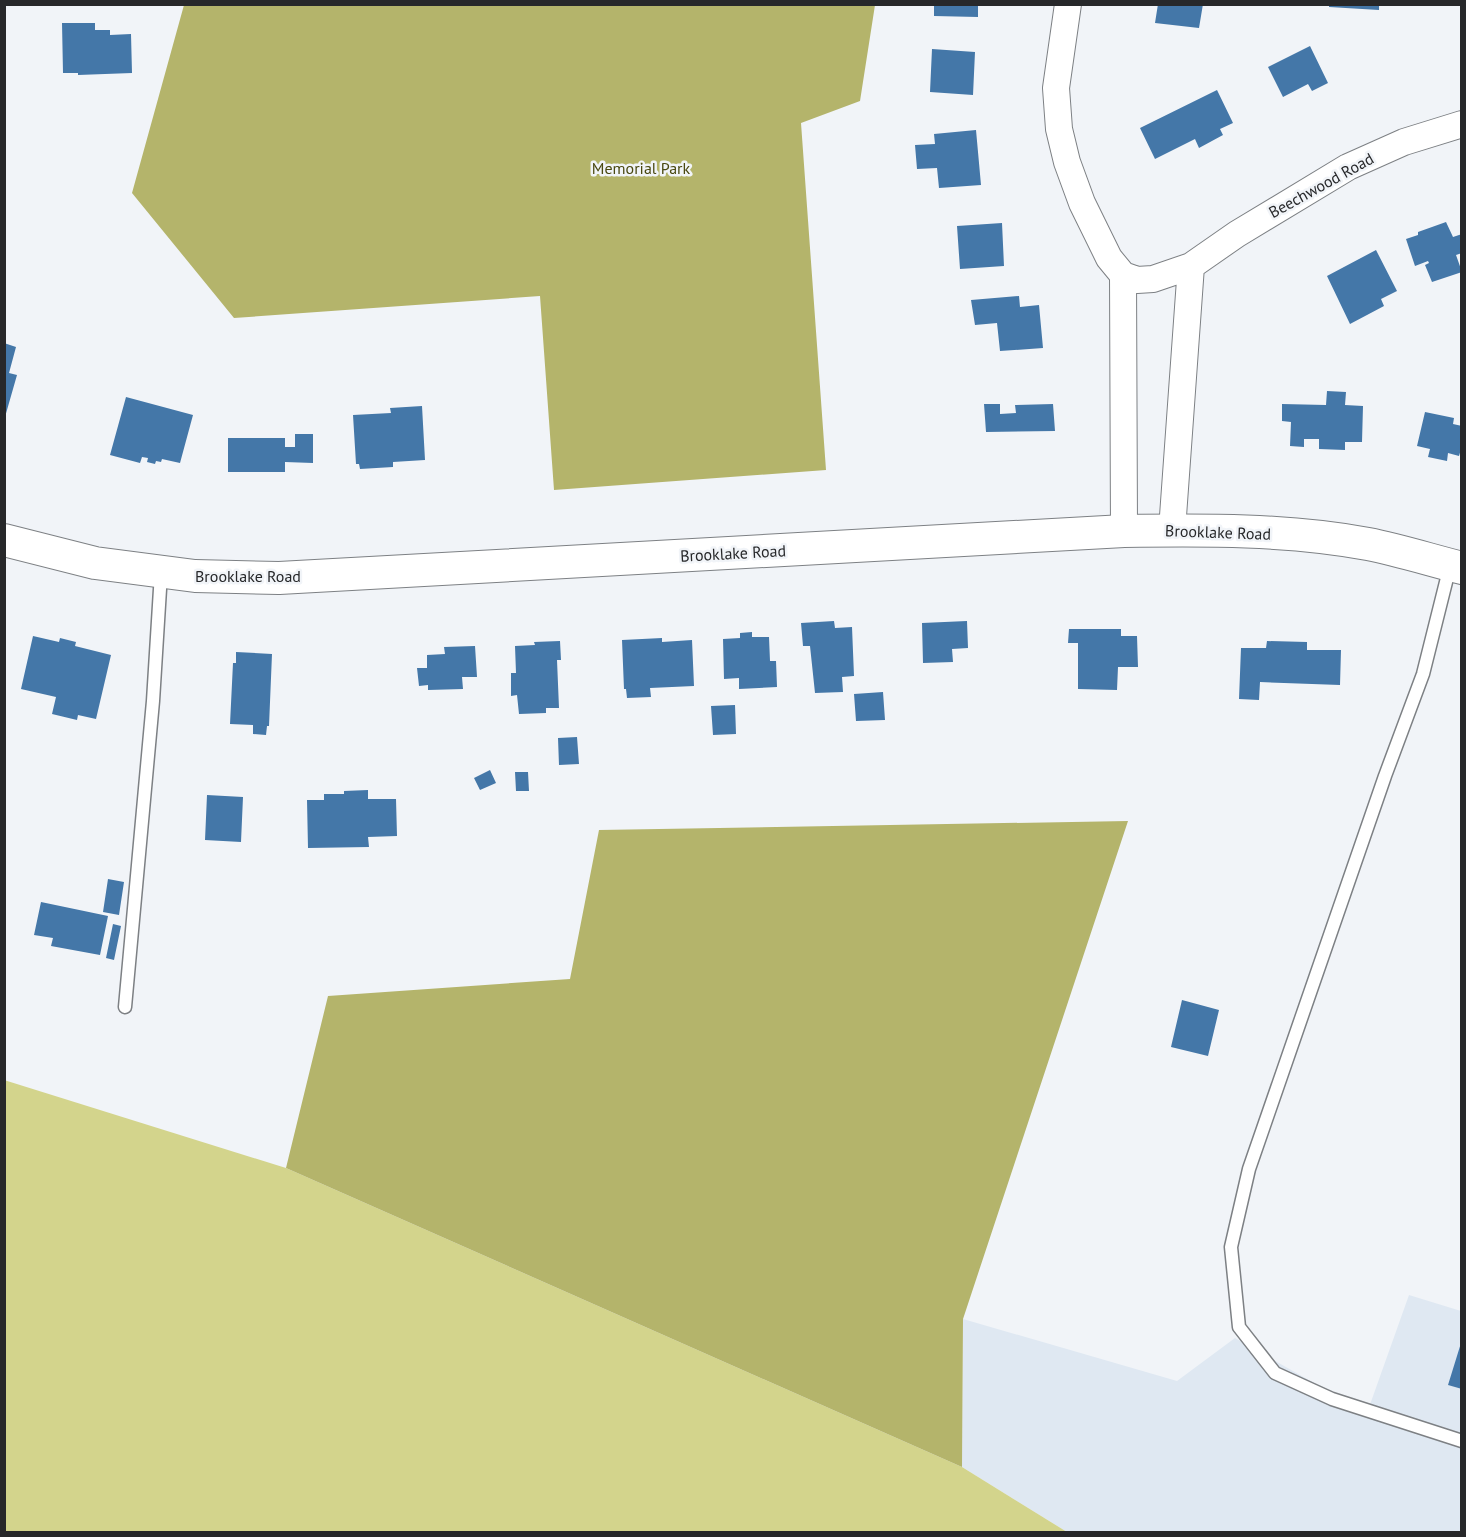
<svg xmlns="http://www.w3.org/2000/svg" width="1466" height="1537" font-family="'PT Sans',sans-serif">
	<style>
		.built { fill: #dfe8f2 }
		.green { fill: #d3d48c }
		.forest { fill: #b4b46b }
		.building { fill: #4477a8 }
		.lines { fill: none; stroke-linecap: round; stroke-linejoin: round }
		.service-casing { stroke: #7d8084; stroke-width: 15 }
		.minor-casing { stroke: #7d8084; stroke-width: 28 }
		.tertiary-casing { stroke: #7d8084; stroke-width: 34 }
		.service { stroke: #fff; stroke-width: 12 }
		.minor { stroke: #fff; stroke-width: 26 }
		.tertiary { stroke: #fff; stroke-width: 32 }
		.labels { text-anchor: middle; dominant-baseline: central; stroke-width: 5; stroke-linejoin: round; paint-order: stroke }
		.park-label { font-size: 16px; fill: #494810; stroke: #f1f4f8 }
		.street-label { font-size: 16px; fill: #27282a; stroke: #f1f4f8 }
	</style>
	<rect width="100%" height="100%" fill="#f1f4f8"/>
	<path class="built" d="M1409 1295 1461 1311V1532H1067L962 1467 963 1319 1177 1381 1235 1338 1367 1413Z"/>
	<path class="green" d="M4 1080 286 1168 962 1467 1067 1532H5Z"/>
	<path class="forest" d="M184 5H875L860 101 801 123 826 470 554 490 540 296 234 318 132 193Z
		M1128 821 963 1319 962 1467 286 1168 328 996 570 979 599 830Z"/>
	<path class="building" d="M934 4H978V17L934 16Z
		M1158 4H1203L1199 28 1155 23Z
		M1329 4H1379V10L1329 7Z
		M62 23H95V30H110V35L131 34 132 73 78 75V73H63Z
		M1310 46 1328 83 1312 91 1308 84 1283 97 1268 67Z
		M932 49 975 52 973 95 930 92Z
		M1217 90 1233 123 1220 129 1223 135 1199 148 1195 139 1155 159 1140 128Z
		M976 130 981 185 939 188 937 168 917 169 915 145 935 144 934 134Z
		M1446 222 1453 237 1462 234V253L1456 255 1462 272 1432 282 1425 265 1429 263 1428 261 1415 266 1406 239 1418 235V232Z
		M1002 223 1004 266 960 269 957 226Z
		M1376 250 1397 291 1381 299 1384 306 1350 324 1327 276Z
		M1019 296 1020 307 1039 305 1043 348 1000 351 997 323 975 325 971 300Z
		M4 343 16 347 9 373 17 375 5 417Z
		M1327 391 1346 392 1345 405 1363 406 1362 442H1345V450L1319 449V439H1304V447L1290 446 1291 422 1282 421V404L1326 405Z
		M126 397 193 415 180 463 162 459 161 462 156 461 155 464 147 462 148 458 142 457 140 463 110 455Z
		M984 404H1000V414L1016 413 1015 405 1053 404 1055 431 986 432Z
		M422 406 425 460 393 462V467L360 469 359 464H356L353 415 391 413 390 408Z
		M1425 412 1454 418 1453 424 1462 426V446L1459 456 1448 453 1447 461 1428 457 1430 449 1417 446Z
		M295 434H313V463L285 462V472H228V438H285V447H295Z
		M834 621 835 628 852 627 854 676 842 677 843 692 815 693 810 646H803L801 623Z
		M967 621 968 648 952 649 953 662 923 663 922 623Z
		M1069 629H1121V636H1137L1138 667H1118L1117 690 1078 689V643H1068Z
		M752 632V637H769L770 661H776L777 687 739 689V678L724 679 723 639 740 638V633Z
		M33 636 59 642 60 638 76 642 75 646 111 655 96 719 78 715 77 720 52 714 56 697 21 689Z
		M662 638V642L692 640 694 686 650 688 651 697 627 698 626 689H624L622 640Z
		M560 641 561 660H557L559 708H546V713L519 714 517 695 511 696V673H516L515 646 535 645 534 642Z
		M1267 641 1307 642V650H1341L1340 685 1260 682 1259 700 1239 699 1241 648H1266Z
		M475 646 477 677H462L463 689 428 690V685L419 686 417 668H427V655L445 654 444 647Z
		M236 652 272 654 269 726H267L266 735 253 734V725L230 724 233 663H236Z
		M883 692 885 720 856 721 854 694Z
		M735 705 736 734 713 735 711 706Z
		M577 737 579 764 559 765 558 738Z
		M490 770 496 783 480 790 474 778Z
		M515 772H528L529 791H516Z
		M368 790V799H396L397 836 368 837 369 847 308 848 307 800H324V794H344V791Z
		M207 795 243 797 241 842 205 840Z
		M108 879 124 882 119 915 103 912Z
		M41 902 108 916 100 955 51 946 53 938 34 935Z
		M113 924 121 926 114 960 106 958Z
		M1182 1000 1219 1010 1208 1056 1171 1047Z
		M1461 1343H1462V1389L1448 1385Z"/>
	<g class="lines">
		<defs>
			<path id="service" d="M1450 566 1423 674 1385 776 1249 1169 1231 1247 1239 1327 1275 1373 1332 1399 1462 1441
				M125 1007 153 701 161 573"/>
			<path id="minor" d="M1068 4 1056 88 1059 129 1067 162 1082 203 1109 258 1123 275 1137 280 1153 279 1191 266 1237 234 1348 167 1404 142 1462 124
				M1123 275 1124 531
				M1172 530 1191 266"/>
			<path id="tertiary" d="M4 540 95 563 195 576 279 578 1124 531C1205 530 1288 529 1368 544 1399 550 1430 560 1462 568"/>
		</defs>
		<use href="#service" class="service-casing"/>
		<use href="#minor" class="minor-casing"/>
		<use href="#tertiary" class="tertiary-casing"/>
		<use href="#service" class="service"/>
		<use href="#minor" class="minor"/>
		<use href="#tertiary" class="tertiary"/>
	</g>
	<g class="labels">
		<g class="park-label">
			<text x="641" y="168">Memorial Park</text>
		</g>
		<g class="street-label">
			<text transform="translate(1321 185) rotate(-29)">Beechwood Road</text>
			<text transform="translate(1218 532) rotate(2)">Brooklake Road</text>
			<text transform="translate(733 553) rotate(-3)">Brooklake Road</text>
			<text x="248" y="576">Brooklake Road</text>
		</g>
	</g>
	<rect width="1466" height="1537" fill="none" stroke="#27282a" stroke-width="12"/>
</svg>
